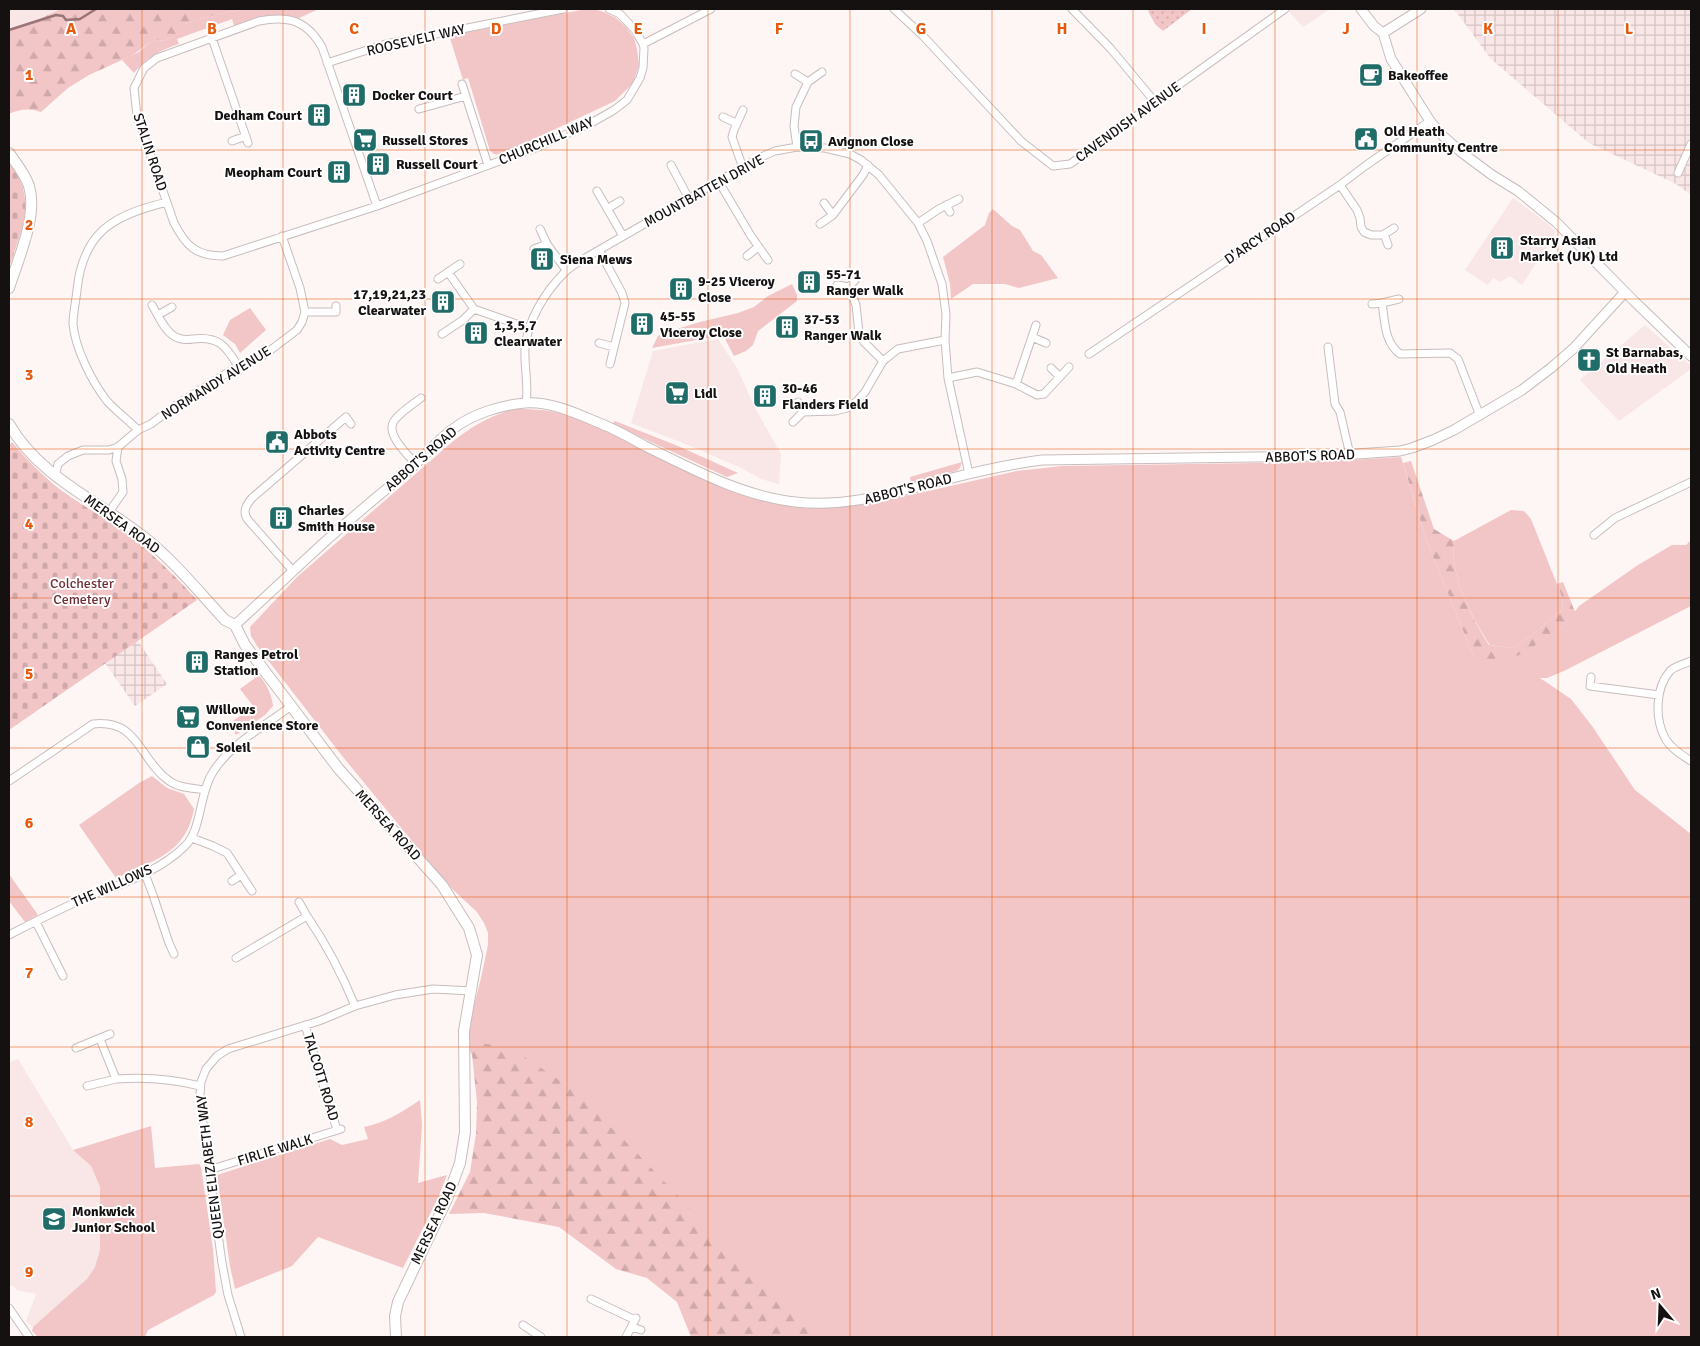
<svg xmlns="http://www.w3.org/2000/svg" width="1700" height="1346" font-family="Signika,sans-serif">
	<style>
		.built { fill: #f9e6e6 }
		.industrial { fill: url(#industrial-grid) }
		.grass { fill: #f2c5c7 }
		.forest { fill: url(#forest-firs) }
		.cemetery { fill: url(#cemetery-stones) }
		.park { fill: url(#park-dots) }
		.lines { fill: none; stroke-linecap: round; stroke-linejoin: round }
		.stream { stroke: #9b7476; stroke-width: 2.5 }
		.minor-casing { stroke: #c8bdbd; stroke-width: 9 }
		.tertiary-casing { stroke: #c8bdbd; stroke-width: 11 }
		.secondary-casing { stroke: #c8bdbd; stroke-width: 12 }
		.minor { stroke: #fff; stroke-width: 7 }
		.tertiary { stroke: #fff; stroke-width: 9 }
		.secondary { stroke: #fff; stroke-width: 10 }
		.grid { fill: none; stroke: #e8590c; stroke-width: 1; stroke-opacity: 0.55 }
		.labels { text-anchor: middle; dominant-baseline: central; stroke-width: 4; stroke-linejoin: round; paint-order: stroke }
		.street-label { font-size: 14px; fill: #151111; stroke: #fff }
		.poi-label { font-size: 14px; font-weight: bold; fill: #151111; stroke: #fff; text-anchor: start }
		.park-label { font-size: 14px; fill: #712f35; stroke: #fff }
		.grid-label { font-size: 16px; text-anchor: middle; font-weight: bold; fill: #e8590c; stroke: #fff; stroke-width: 4; stroke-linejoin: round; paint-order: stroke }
	</style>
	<defs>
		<pattern id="industrial-grid" width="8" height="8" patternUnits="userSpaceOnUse" patternTransform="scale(1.25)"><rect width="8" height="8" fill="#f9e6e6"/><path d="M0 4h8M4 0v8" fill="none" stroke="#d5c4c4"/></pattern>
		<pattern id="forest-firs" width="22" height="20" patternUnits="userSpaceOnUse" patternTransform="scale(1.25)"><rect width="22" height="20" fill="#f2c5c7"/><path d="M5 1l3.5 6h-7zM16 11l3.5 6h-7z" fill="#cfa8aa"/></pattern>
		<pattern id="cemetery-stones" width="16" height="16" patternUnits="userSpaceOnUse" patternTransform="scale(1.25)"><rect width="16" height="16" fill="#f2c5c7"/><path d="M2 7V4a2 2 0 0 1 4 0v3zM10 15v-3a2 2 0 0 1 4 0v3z" fill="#cfa8aa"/></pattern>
		<pattern id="park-dots" width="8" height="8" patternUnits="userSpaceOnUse" patternTransform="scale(1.25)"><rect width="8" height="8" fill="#f2c5c7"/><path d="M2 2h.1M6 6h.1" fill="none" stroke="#cfa8aa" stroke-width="1.8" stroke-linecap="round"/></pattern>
	</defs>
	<rect width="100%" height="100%" fill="#fef5f5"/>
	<path class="built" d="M9 9H61L39 19 9 29Z
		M1287 9H1330L1303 27Z
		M1513 198 1548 224 1556 232 1522 285 1510 276 1500 282 1493 278 1488 285 1465 270Z
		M1645 325 1691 366V369L1619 421 1580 380Z
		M718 339 737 368 755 408 781 454 779 484 761 479 739 467 688 445 631 423 653 351Z
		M18 1059 73 1150 91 1166 100 1187V1250L95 1267 87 1279 79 1288 33 1327 26 1321 36 1294 17 1290 13 1286H9V1063Z"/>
	<path class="industrial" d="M1454 9H1691V195L1676 184 1589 143 1491 59Z
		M138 641 167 684 135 706 105 663Z"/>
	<path class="grass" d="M248 9H319L299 18 280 15 257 18 234 26 232 19 177 39 179 44C160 50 146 58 134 73L122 60 139 52 149 43 157 40 164 41 187 30 185 24C205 16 226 12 248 9Z
		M593 9 604 12 616 18 626 27 634 38 637 49 639 65 633 83 615 101 500 155 494 154 490 151 468 78 463 80 449 35 581 10Z
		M993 209 1012 226 1020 230 1033 251 1041 255 1058 278 1019 288 1005 284H973L951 299 950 284 943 257 985 225 989 213Z
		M792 284 797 295V301L758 331 753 345 746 351 734 356 725 339 718 336 652 348 658 336 663 333 700 322 738 313 754 307 768 296Z
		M250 308 266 330 240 353 235 344 223 335 230 320Z
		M514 409C535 409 552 410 572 416L734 489 839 506 861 505 888 500 1017 471 1062 466 1317 462 1401 457 1427 542 1474 657 1535 645 1564 626 1579 606 1638 565 1672 545H1686L1691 540V606L1564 671 1547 678H1540L1571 699 1592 726 1635 790 1691 834V1337H697L682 1298 560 1218 465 1042 481 978 488 945V933L484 923 477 912 449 886 343 757 257 646 251 636 250 627 297 577 451 443C472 426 488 417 514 409Z
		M615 421 678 446 738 473 727 477 612 424Z
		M962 462 960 468 956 471 911 483 910 477Z
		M1511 510 1524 511 1531 519 1562 597 1563 609 1537 631 1513 648 1490 645C1474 621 1458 590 1454 561 1453 555 1454 548 1454 541Z
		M259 675C266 683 272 695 273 706L265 715 236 735 229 724 253 706 240 689Z
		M152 776 167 788 184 794 194 809C186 854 152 861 116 878L79 825 139 783Z
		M9 874 38 915 25 922 9 901Z
		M420 1100 422 1125 418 1183 447 1175 438 1198 403 1268 318 1237 292 1266 235 1289 230 1266 217 1175 330 1139 342 1145 368 1139 364 1127C387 1122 400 1113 420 1100Z
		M151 1126 155 1168 199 1164 201 1167 213 1249 216 1292 214 1295 148 1330 145 1337H38L32 1331 33 1327 87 1279 95 1267 100 1250V1187L91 1166 73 1150Z"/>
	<path class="forest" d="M61 9H248C226 12 206 16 185 24L188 30 164 41 157 40 149 43 133 55 89 75 68 88 41 112C29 108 20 109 9 114V29L39 19Z
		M1411 461 1434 529 1454 541C1454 548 1453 555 1454 561 1458 590 1474 621 1489 645L1513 648 1537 631 1563 609 1562 597 1557 584 1563 582 1575 612 1564 626 1522 654 1501 662 1474 657 1427 542 1403 463Z
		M471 1044H488L523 1056 571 1088 631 1147 814 1337H691L677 1302 647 1278 616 1269 559 1227 484 1213 449 1214 470 1172 476 1134 477 1103Z"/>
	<path class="cemetery" d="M9 160C38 202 22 225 9 269Z
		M12 442C26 459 41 474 58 488 79 504 103 516 125 532 151 552 175 576 197 600L9 730V445Z"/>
	<path class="park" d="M1150 9H1192L1163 31 1155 24 1148 11Z"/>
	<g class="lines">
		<path class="stream" d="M9 30 56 15 63 16 66 20 80 19 96 9"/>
		<defs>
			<path id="minor" d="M894 9 923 36 1021 141 1053 166 1070 164 1103 141 1155 102 1285 9
				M1072 9 1111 49 1155 102
				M212 38 248 143
				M643 44 711 9
				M327 63 386 44 563 9
				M795 74 808 82
				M462 84 488 165
				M419 109 466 96
				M723 117 736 123
				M232 141 246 136
				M797 147 794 126 796 107 808 82 822 72
				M671 165 689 199
				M743 168 732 137 734 130 743 110
				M1678 173 1691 144
				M719 182 751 236 768 260
				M1340 185 1357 210 1360 218 1361 227 1364 232 1371 235H1383L1394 228
				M597 191 623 236
				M824 203 833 215
				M946 205 950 212
				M377 206 322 47C307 21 289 15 259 21L157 58 144 68 134 88 137 116 174 223C186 246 196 256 223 256L377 206 538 147 593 122 614 110 627 100 640 78 643 68 644 48 643 44 635 30 620 14 609 9
				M607 209 620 201
				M918 223 939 209 959 199
				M820 224 833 215 863 175 868 165
				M540 229 547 244 566 270
				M1383 235 1384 234 1388 245
				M534 249 547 244
				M599 250 622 293 625 303 610 364
				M747 256 758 247
				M448 272 474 309 528 328
				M438 279 460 264
				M837 285 849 287 856 305 859 333 864 342 883 361
				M849 287 856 279
				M1399 299 1382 303C1385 321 1384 342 1400 354L1450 353 1458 359 1480 416
				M1372 304 1382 303
				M152 305C158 315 164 330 174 336 180 340 186 340 193 339 219 336 226 346 238 366
				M305 312H336V306
				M158 315 172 307
				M442 334 463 320 474 309
				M1032 337 1046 343
				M599 343 614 347
				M1328 347 1335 404 1340 412 1350 455
				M1089 354 1340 185 1365 166 1430 121
				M1051 368 1060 377
				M948 378 977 372 1016 384 1036 325
				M1016 384 1037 395 1044 394 1069 367
				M798 402 803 412
				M526 403C529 386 524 367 525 349 527 321 545 292 565 272 571 266 580 261 587 257L759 158 775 151 797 147 825 148 850 154 861 160 879 175 918 223 927 241 942 284 946 314 945 340 948 378 969 474
				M793 422 803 412 835 411 847 408 856 402 865 392 883 361 898 349 945 340
				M138 430C128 420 116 411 107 401 92 382 75 348 73 324 73 313 76 301 77 290 83 232 113 215 167 202
				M416 464C408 455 385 434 394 421 400 412 412 405 421 398
				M55 476 58 464 68 456 83 450H109L118 447 138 430 151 424 173 407 238 366 264 355 297 330 302 322 305 312 300 288 282 236
				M109 512 123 492 122 479 116 461 118 447
				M1594 535 1615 518 1691 482
				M293 571 248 520C242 512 246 505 252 498L346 417 351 424
				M1691 661C1685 664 1675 666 1670 671 1655 688 1655 719 1665 738 1670 748 1682 755 1691 761
				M1591 677 1590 686 1659 695
				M9 781 93 724C139 719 139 759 168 780 178 788 193 788 205 790
				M192 838 213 846 227 853 252 891
				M145 874 153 895 169 943 174 954
				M232 881 241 875
				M299 902 307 916
				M36 922 63 976
				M9 935C32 923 56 911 81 900 116 885 157 874 185 846 202 830 199 793 213 772 231 743 264 727 291 706
				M236 958 307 916C326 944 342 974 355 1006
				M305 1025 337 1130
				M100 1039 116 1079C144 1077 173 1079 200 1086
				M76 1048 110 1034
				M87 1086 116 1079
				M209 1170 341 1129
				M591 1299 635 1320
				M9 1308 29 1337
				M523 1325 541 1337
				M632 1327 641 1330
				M241 1337 228 1295 222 1263 205 1140 200 1095 201 1082 206 1069 217 1056 228 1049 319 1021 355 1006 395 995 433 989 472 991
				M626 1337 636 1318"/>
			<path id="tertiary" d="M1361 9 1374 26 1383 33 1391 59 1430 121 1443 136 1461 152 1492 175 1518 191 1556 222 1634 301 1691 356
				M1383 33 1421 9
				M235 625C267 596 297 567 329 538 354 516 380 494 406 473 422 459 436 441 453 429 472 414 501 405 525 403 552 401 580 415 604 425 619 431 632 439 645 446 692 469 742 496 795 502 848 508 896 492 948 479 979 471 1010 464 1042 460L1328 456 1400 451 1412 448 1433 440 1454 430 1522 390 1551 368 1574 348 1625 292"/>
			<path id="secondary" d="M9 153C16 163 25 174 29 186 38 216 18 259 9 288
				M9 424C39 477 99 501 145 538 175 562 199 592 225 620L235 625 245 645 338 768 442 885 469 928 477 955 464 1031 465 1132 460 1163 447 1199 398 1302 395 1316 396 1337"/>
		</defs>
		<use href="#minor" class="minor-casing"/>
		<use href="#tertiary" class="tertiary-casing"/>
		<use href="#secondary" class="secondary-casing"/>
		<use href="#minor" class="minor"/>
		<use href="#tertiary" class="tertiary"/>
		<use href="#secondary" class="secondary"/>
	</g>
	<path class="grid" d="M142 9V1337M283 9V1337M425 9V1337M567 9V1337M708 9V1337M850 9V1337M992 9V1337M1133 9V1337M1275 9V1337M1417 9V1337M1558 9V1337M9 150H1691M9 299H1691M9 449H1691M9 598H1691M9 748H1691M9 897H1691M9 1047H1691M9 1196H1691"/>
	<defs>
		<symbol id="cafe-square" viewBox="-11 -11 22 22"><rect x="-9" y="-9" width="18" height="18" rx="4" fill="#206c68" stroke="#fff"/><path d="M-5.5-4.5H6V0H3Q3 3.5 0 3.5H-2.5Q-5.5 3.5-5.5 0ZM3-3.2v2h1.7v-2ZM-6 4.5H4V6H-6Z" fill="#fff"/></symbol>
		<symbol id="building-square" viewBox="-11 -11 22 22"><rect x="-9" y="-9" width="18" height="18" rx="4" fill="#206c68" stroke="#fff"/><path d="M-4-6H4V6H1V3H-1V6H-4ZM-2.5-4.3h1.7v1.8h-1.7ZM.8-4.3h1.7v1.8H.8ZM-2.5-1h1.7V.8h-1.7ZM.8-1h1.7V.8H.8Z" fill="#fff"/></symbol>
		<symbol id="civic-square" viewBox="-11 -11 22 22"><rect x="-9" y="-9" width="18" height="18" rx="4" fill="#206c68" stroke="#fff"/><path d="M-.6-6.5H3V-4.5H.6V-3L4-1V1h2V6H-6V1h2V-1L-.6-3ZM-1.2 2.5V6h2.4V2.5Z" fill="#fff"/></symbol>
		<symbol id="supermarket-square" viewBox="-11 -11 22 22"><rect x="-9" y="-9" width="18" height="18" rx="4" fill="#206c68" stroke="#fff"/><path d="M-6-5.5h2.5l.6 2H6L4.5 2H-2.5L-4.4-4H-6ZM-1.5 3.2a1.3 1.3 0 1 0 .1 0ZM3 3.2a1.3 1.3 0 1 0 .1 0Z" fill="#fff"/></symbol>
		<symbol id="bus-square" viewBox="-11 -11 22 22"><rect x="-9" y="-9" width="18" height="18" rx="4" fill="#206c68" stroke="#fff"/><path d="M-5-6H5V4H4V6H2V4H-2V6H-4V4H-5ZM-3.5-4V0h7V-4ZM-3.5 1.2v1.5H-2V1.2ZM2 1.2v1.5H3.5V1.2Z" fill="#fff"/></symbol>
		<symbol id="church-square" viewBox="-11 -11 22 22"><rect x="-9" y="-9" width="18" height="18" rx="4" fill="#206c68" stroke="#fff"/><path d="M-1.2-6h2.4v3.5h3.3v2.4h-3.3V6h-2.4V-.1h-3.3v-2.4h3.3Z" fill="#fff"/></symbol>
		<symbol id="shop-square" viewBox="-11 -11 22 22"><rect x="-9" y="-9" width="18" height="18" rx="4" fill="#206c68" stroke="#fff"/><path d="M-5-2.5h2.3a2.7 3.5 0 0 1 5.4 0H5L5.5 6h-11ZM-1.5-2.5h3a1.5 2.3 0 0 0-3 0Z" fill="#fff"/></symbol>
		<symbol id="school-square" viewBox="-11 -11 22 22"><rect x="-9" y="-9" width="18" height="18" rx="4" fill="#206c68" stroke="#fff"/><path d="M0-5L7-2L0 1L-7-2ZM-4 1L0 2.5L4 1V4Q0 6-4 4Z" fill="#fff"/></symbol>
	</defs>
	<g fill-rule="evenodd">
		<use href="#cafe-square" x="1357" y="61" width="28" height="28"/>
		<use href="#building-square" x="340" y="81" width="28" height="28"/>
		<use href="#building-square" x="305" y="101" width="28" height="28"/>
		<use href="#civic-square" x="1352" y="125" width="28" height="28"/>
		<use href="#supermarket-square" x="351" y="126" width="28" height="28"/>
		<use href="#bus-square" x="797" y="127" width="28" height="28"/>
		<use href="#building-square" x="364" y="150" width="28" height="28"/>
		<use href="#building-square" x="325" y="158" width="28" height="28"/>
		<use href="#building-square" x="1488" y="234" width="28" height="28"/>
		<use href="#building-square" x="528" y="245" width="28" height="28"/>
		<use href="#building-square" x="795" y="268" width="28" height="28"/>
		<use href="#building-square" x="667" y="275" width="28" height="28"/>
		<use href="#building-square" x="429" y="288" width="28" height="28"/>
		<use href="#building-square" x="628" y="310" width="28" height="28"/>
		<use href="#building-square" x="773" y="313" width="28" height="28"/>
		<use href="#building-square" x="462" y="319" width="28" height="28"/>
		<use href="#church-square" x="1575" y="346" width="28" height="28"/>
		<use href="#supermarket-square" x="663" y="379" width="28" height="28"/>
		<use href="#building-square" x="751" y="382" width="28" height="28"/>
		<use href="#civic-square" x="263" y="428" width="28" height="28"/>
		<use href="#building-square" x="267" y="504" width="28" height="28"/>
		<use href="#building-square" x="183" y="648" width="28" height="28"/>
		<use href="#supermarket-square" x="174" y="703" width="28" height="28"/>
		<use href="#shop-square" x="184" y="733" width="28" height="28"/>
		<use href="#school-square" x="40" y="1205" width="28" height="28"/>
	</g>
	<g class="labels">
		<g class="street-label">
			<text transform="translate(416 40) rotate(-13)">ROOSEVELT WAY</text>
			<text transform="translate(1128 122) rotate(-36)">CAVENDISH AVENUE</text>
			<text transform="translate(546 141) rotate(-23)">CHURCHILL WAY</text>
			<text transform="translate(150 152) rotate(72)">STALIN ROAD</text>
			<text transform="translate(704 191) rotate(-29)">MOUNTBATTEN DRIVE</text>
			<text transform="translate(1260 238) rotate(-34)">D'ARCY ROAD</text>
			<text transform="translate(216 383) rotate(-32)">NORMANDY AVENUE</text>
			<text transform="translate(1310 456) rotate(-2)">ABBOT'S ROAD</text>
			<text transform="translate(421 459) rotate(-41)">ABBOT'S ROAD</text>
			<text transform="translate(908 489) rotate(-14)">ABBOT'S ROAD</text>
			<text transform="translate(122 524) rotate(36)">MERSEA ROAD</text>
			<text transform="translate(388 825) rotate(48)">MERSEA ROAD</text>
			<text transform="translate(112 886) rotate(-24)">THE WILLOWS</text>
			<text transform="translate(321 1077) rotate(73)">TALCOTT ROAD</text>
			<text transform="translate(275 1150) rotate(-17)">FIRLIE WALK</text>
			<text transform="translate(210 1167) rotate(-97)">QUEEN ELIZABETH WAY</text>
			<text transform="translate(434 1223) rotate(-65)">MERSEA ROAD</text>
		</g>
		<g class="poi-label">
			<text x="1388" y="75">Bakeoffee</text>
			<text x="372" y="95">Docker Court</text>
			<text x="302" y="115" text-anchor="end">Dedham Court</text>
			<text x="1384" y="131">Old Heath<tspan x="1384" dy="16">Community Centre</tspan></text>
			<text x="382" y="140">Russell Stores</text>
			<text x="828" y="141">Avignon Close</text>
			<text x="396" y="164">Russell Court</text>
			<text x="322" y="172" text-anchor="end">Meopham Court</text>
			<text x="1520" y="240">Starry Asian<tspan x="1520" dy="16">Market (UK) Ltd</tspan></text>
			<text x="560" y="259">Siena Mews</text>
			<text x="826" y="274">55-71<tspan x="826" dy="16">Ranger Walk</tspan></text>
			<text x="698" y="281">9-25 Viceroy<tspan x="698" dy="16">Close</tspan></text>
			<text x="426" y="294" text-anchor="end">17,19,21,23<tspan x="426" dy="16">Clearwater</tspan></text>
			<text x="660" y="316">45-55<tspan x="660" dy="16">Viceroy Close</tspan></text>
			<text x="804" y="319">37-53<tspan x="804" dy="16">Ranger Walk</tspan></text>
			<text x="494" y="325">1,3,5,7<tspan x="494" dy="16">Clearwater</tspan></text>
			<text x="1606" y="352">St Barnabas,<tspan x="1606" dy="16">Old Heath</tspan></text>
			<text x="782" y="388">30-46<tspan x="782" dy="16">Flanders Field</tspan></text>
			<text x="694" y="393">Lidl</text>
			<text x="294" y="434">Abbots<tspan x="294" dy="16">Activity Centre</tspan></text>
			<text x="298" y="510">Charles<tspan x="298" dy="16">Smith House</tspan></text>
			<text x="214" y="654">Ranges Petrol<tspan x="214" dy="16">Station</tspan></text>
			<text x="206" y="709">Willows<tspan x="206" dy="16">Convenience Store</tspan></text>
			<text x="216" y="747">Soleil</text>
			<text x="72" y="1211">Monkwick<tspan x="72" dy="16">Junior School</tspan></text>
		</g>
		<g class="park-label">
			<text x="82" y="583">Colchester<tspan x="82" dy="16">Cemetery</tspan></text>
		</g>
	</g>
	<g class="grid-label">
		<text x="71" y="34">A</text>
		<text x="212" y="34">B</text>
		<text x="354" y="34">C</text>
		<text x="496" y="34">D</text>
		<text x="638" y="34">E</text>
		<text x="779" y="34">F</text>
		<text x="921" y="34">G</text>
		<text x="1062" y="34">H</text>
		<text x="1204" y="34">I</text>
		<text x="1346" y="34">J</text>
		<text x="1488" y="34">K</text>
		<text x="1629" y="34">L</text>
		<text x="29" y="80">1</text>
		<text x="29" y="230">2</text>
		<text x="29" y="380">3</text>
		<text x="29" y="529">4</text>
		<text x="29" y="679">5</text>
		<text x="29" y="828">6</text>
		<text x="29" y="978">7</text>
		<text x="29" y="1127">8</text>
		<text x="29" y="1277">9</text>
	</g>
	<rect width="1700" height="1346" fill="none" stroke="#151111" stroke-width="20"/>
	<g transform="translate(1660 1306) rotate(341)" stroke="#ffffff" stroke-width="4" paint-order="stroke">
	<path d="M0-4L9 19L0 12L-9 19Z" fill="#151111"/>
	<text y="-8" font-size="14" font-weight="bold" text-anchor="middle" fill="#151111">N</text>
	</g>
</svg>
